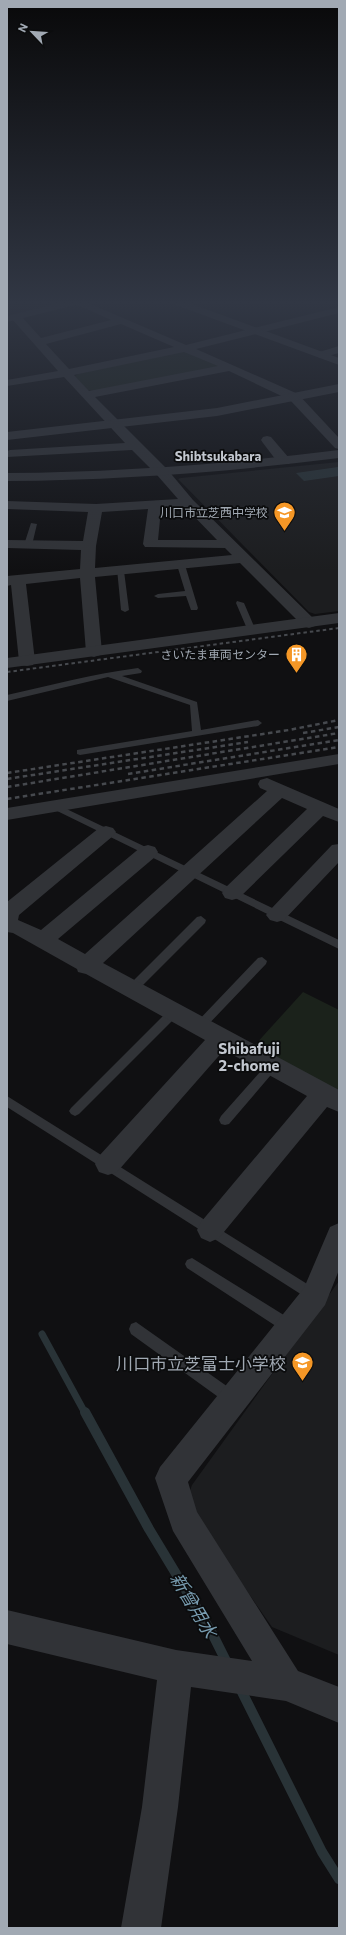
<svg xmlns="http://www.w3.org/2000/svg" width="346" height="1935" font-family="Commissioner,'Noto Sans JP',sans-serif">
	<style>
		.built { fill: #1c1d1f }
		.green { fill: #1b221b }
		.water { fill: #293337 }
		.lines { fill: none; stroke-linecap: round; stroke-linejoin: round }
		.stream-far1 { stroke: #293337; stroke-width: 7 }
		.stream { stroke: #293337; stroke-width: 10 }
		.service { fill: #313337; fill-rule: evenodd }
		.minor { fill: #313337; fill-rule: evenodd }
		.tertiary { fill: #313337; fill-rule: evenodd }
		.rail-far1 { stroke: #46494e; stroke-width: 2; stroke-dasharray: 3.5 3; stroke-linecap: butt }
		.rail { stroke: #46494e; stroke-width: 2.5; stroke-dasharray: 4.5 3.5; stroke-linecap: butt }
		.labels { text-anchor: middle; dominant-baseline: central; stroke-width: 3.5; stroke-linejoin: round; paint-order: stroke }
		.far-poi-label { font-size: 12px; fill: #a1a9b3; stroke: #0b0c0d; text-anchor: end }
		.far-quarter-label { font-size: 13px; font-weight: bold; fill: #c2c7cf; stroke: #0b0c0d }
		.neighbourhood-label { font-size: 15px; font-weight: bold; fill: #c2c7cf; stroke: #0b0c0d }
		.near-poi-label { font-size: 17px; fill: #a1a9b3; stroke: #0b0c0d; text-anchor: end }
		.near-water-label { font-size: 18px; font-style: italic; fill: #779baf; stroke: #0b0c0d }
	</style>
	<rect width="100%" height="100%" fill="#101012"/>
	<path class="built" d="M7 300H65L66 301 7 317Z
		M339 462V611L315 614 309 612 178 479 181 478Z
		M339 1281V1655L272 1627 192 1512 188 1496 192 1485Z"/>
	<path class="green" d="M181 351H188L219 365 216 368 95 391 87 390 75 376 78 374Z
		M303 992 339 1010V1094L254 1046Z"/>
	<path class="water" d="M338 467 339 476 304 481 296 473Z"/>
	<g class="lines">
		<path class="stream-far1" d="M42 1334 85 1413"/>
		<path class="stream" d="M85 1412 149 1529 213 1635 227 1663
			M240 1688 322 1852 339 1879"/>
		<path class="service" d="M31 523 37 524 32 545 28 547 24 545Z
			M178 563 185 565 198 608 197 610H191L186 596 158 598 154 596 158 594 185 591 177 565Z
			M117 569 124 571 129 610 125 612 121 610Z
			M237 601 244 603 256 631 255 633H252L248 631 236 603Z
			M138 668 142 671 141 673 122 676 197 702 201 730 258 720 262 723 258 726 80 755 77 754V750L192 731 190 705 108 677 7 701V695C51 685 93 674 138 668Z
			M52 802 339 940V949L49 807 47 805Z
			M201 916 206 920 205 923 135 993H127L125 990 127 987 197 917Z
			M262 957 267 961 266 964 203 1030H195L193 1027 195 1024 258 958Z
			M173 1009 177 1010 179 1013 177 1016 79 1114 75 1116 71 1114 69 1111 71 1108 169 1010Z
			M272 1061 276 1063 278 1066 276 1069 229 1124 225 1125 221 1124 219 1120 221 1116 268 1063Z
			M7 1096 320 1292 322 1296 320 1300 315 1302 310 1300 7 1107Z
			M192 1258 295 1322 297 1327 295 1332 290 1334 285 1332 187 1268 185 1264 187 1260Z
			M136 1322 238 1394 240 1399 238 1404 233 1406 228 1404 131 1334 129 1329 131 1324Z"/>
		<path class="minor" d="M67 300H81L186 345 339 307V313L196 349 298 394 339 438V449L335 448 290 400 229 371 95 397 167 469 193 500 315 620 317 623 315 626 309 628 303 626 240 563 95 577 102 652 100 655 94 657 88 655 86 652 80 578 26 584 35 661 33 665 27 666 21 665 19 661 11 585 7 586V576L80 569 81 550 7 548V540L83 541 88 512 7 509V501L96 504 178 499 157 475 132 450 7 457V451L10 450 125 443 64 377 7 386V380L58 371 12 319 11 317 12 315H20L41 338 111 320ZM121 324 174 347 69 369 46 344ZM184 352 218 366 89 391 74 375ZM185 507 217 540H158L161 509ZM148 509 143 544 145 547 225 548 232 555 95 568 96 546 102 512Z
			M250 300H269C265 305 254 305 250 300Z
			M339 346V353L320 358 314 355 316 353Z
			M267 436 271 437 289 458 291 461 289 464H279L263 443 261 440 263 437Z
			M339 754V764L7 820V808Z
			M267 778 339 809V822L323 816 239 898 232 900 225 898 222 893 225 888 307 809 282 798 103 963 339 1090V1112L327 1107 219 1238 210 1242 201 1238 197 1230 201 1222 307 1096 224 1050 117 1172 108 1175 99 1172 95 1164 99 1156 205 1040 86 974 78 972 77 969 13 933 7 932V902L99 828 106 826 113 828 116 832 113 836 19 915 18 920 41 930 141 847 148 845 155 847 158 852 155 857 58 939 85 954 267 791 260 788 258 784 260 780Z
			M339 844V862L284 920 277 922 270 920 266 915 270 910 332 845Z
			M339 1223V1270L325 1305 188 1482 197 1512 298 1671 339 1687V1723L286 1701 191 1687 178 1807 161 1928H121L142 1807 157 1680 7 1644V1610L176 1650 252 1661 173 1531 155 1478 160 1467 304 1288 330 1227Z"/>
		<path class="tertiary" d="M71 300H88L87 302 7 322V316Z
			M167 300H181L339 358V365L168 302Z
			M339 384V392L217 416 7 440V432L217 408Z
			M339 450V458C229 472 118 480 7 481V473C118 472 229 464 339 450Z
			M339 613V623L7 668V658Z"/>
		<path class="rail-far1" d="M7 672 339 628"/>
		<path class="rail" d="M303 733 339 727
			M7 773 289 730 339 720
			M128 774 339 740
			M7 779 248 742
			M7 787 339 733
			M7 799 339 747"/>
	</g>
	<linearGradient id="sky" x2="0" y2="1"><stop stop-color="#09090a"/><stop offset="0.53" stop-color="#313744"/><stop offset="1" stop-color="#313744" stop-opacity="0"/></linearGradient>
	<rect width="346" height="571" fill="url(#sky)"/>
	<defs>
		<symbol id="school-pin" viewBox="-11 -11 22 30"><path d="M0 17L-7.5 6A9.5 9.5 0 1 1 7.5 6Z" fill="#f59726" stroke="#0b0c0d"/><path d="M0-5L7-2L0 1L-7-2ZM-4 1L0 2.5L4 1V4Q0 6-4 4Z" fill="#fff"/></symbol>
		<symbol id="building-pin" viewBox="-11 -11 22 30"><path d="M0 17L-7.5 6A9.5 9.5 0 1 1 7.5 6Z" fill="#f59726" stroke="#0b0c0d"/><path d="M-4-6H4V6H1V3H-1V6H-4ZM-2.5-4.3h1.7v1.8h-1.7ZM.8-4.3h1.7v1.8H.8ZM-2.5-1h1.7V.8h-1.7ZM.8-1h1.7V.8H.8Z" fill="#fff"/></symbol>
	</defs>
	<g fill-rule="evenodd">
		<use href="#school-pin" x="272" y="500" width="25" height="34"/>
		<use href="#building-pin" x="284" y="642" width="25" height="34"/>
		<use href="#school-pin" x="290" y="1350" width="25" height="34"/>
	</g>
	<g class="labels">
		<g class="far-poi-label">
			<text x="268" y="512">川口市立芝西中学校</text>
			<text x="280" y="654">さいたま車両センター</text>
		</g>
		<g class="far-quarter-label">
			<text x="218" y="456">Shibtsukabara</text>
		</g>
		<g class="neighbourhood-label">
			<text x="249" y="1048">Shibafuji<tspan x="249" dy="17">2-chome</tspan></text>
		</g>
		<g class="near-poi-label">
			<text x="286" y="1363">川口市立芝富士小学校</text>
		</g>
		<g class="near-water-label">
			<text transform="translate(194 1605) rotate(59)">新曾用水</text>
		</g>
	</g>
	<rect width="346" height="1935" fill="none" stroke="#a1a9b3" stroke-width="16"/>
	<g transform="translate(32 32) rotate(295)" stroke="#0b0c0d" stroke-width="3" paint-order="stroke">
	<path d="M0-3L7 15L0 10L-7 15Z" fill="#a1a9b3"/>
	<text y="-6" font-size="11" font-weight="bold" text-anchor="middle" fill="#a1a9b3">N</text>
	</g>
</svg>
